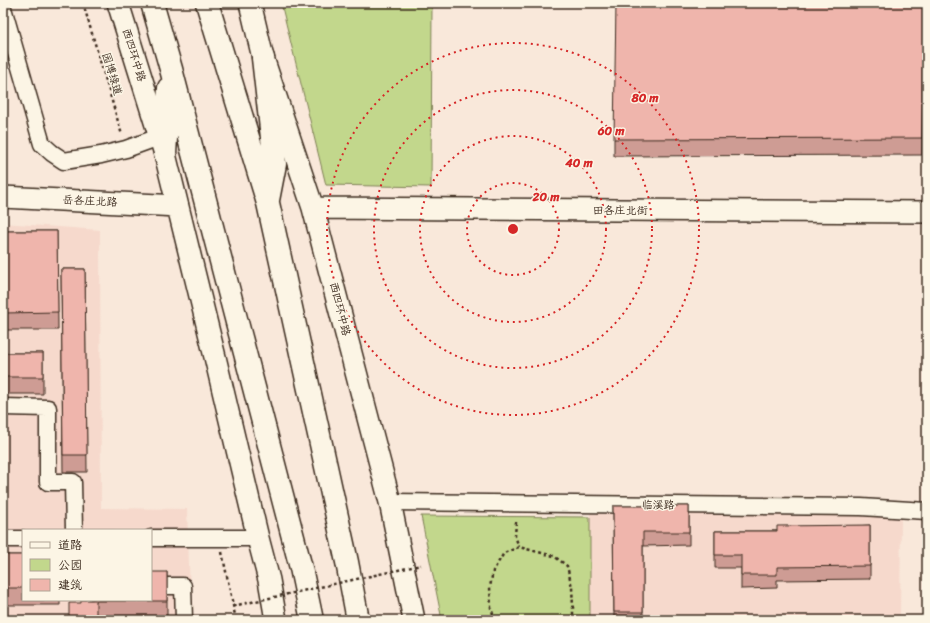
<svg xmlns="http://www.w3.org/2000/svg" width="930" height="623" font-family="Sriracha,'LXGW WenKai TC',sans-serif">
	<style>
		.built { fill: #f6d9cc; fill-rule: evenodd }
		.green { fill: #c2d78c; stroke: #7e8055 }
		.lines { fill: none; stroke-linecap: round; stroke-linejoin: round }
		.minor-casing { stroke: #3b2a1e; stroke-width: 19 }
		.tertiary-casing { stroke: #3b2a1e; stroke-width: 24 }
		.trunk-casing { stroke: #3b2a1e; stroke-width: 25 }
		.path { stroke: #3b2a1e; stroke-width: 2.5; stroke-dasharray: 3 3; stroke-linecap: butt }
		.minor { stroke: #fcf5e5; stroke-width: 16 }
		.tertiary { stroke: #fcf5e5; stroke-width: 21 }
		.trunk { stroke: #fcf5e5; stroke-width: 22 }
		.path-bridge { stroke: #3b2a1e; stroke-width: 2.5; stroke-dasharray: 3 3; stroke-linecap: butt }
		.wall { fill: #ce9c94; stroke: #3b2a1e }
		.building { fill: #efb5ac; stroke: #3b2a1e }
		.ring { fill: none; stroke: #d62828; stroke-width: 2; stroke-dasharray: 2 4 }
		.labels { text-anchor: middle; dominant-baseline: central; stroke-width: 3; stroke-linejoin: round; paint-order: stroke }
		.street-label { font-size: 11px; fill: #3b2a1e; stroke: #fcf5e5 }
		.centre { fill: #d62828; stroke: #fcf5e5; stroke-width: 2 }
		.ring-label { font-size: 12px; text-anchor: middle; font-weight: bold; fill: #d62828; stroke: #fcf5e5; stroke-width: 3; stroke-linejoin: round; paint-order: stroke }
	</style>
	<rect width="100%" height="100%" fill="#f9e8da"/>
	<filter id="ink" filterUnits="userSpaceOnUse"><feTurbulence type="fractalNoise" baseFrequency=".025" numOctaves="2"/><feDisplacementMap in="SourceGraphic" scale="8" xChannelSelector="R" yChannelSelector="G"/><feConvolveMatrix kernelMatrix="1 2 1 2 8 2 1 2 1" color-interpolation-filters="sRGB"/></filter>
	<g filter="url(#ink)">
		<path class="built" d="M3 223 100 230 101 508 187 509 191 620H3ZM23 530H151V600H23Z
			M590 506 901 514 900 620H590Z"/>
		<path class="green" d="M281 3H432L431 187 326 185Z
			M421 516 590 517V620H442Z"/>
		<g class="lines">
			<defs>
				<path id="minor" d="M3 8 42 144 52 153 64 161 101 155 126 149 159 137
					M3 407 48 408V482H73L74 530
					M390 502 861 507 927 511
					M151 538H258
					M3 539H23
					M151 586H183L184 620"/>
				<path id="tertiary" d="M118 3 165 154 215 357 258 538 269 580 276 620
					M250 3 263 58 313 208 390 502 414 620
					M3 197 178 206
					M313 208 927 212"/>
				<path id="trunk" d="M152 3 171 69 301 568 312 620
					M207 3 268 203 347 562 358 620
					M263 58 275 164 268 200
					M165 154 169 88"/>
			</defs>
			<use href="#minor" class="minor-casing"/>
			<use href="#tertiary" class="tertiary-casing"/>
			<use href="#trunk" class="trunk-casing"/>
			<path class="path" d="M83 3 122 135
				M516 522 515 536 519 547
				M222 552 236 620
				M495 620 491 608 490 587 493 571 504 553 519 547 554 556 567 566 572 587 573 607V620"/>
			<use href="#minor" class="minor"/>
			<use href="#tertiary" class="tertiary"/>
			<use href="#trunk" class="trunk"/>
			<path class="path-bridge" d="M233 606 421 565"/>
		</g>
		<path class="wall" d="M924 3 922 155 614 156V139Z
			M3 231H57L58 330H4V290H3Z
			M61 269H85L87 472H63Z
			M3 353H43V394H3Z
			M613 506H689V545L643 546V620H614Z
			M870 525V579L777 580V588L741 589V568H715V531H777Z
			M3 555H23V600H60V605H3Z
			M167 572V618H96L81 603Z"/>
		<path class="building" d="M616 3H924L922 138 614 139Z
			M3 231H57L58 312 4 313V273H3Z
			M61 269H85L87 455H63Z
			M3 353H43V377H3Z
			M613 506H689V532H643V612H614Z
			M870 525V566L777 567V575H741V555H715V531H777V526Z
			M3 555H23V588H3Z
			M151 572H167V601H96V620H69V603H81V600H151Z"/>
	</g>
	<g class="ring">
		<circle cx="513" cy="229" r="46"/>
		<circle cx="513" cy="229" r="93"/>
		<circle cx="513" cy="229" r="139"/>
		<circle cx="513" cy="229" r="186"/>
	</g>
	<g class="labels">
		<g class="street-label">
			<text transform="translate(134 55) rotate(73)">西四环中路</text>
			<text transform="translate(112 74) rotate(73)">园博绿道</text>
			<text transform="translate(90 201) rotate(3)">岳各庄北路</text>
			<text x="620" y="210">田各庄北街</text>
			<text transform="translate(340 309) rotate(76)">西四环中路</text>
			<text transform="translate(658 505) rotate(1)">临溪路</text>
		</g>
	</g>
	<circle cx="513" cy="229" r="6" class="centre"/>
	<g class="ring-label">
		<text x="645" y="102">80 m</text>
		<text x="611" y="135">60 m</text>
		<text x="579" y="167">40 m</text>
		<text x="546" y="201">20 m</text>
	</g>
	<rect width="930" height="623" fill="none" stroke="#fcf5e5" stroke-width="16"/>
	<rect x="8" y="8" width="914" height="607" fill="none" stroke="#3b2a1e" stroke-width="1.5" filter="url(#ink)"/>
	<rect x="22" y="529" width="130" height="72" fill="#fcf5e5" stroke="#afa495"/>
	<rect x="30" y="542" width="20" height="6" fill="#fcf5e5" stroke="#afa495"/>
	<text x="58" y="549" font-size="12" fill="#3b2a1e">道路</text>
	<rect x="30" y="559" width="20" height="12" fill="#c2d78c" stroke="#afa495"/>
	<text x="58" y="569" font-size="12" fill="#3b2a1e">公园</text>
	<rect x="30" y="579" width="20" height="12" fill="#efb5ac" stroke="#afa495"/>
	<text x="58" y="589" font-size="12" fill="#3b2a1e">建筑</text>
</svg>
